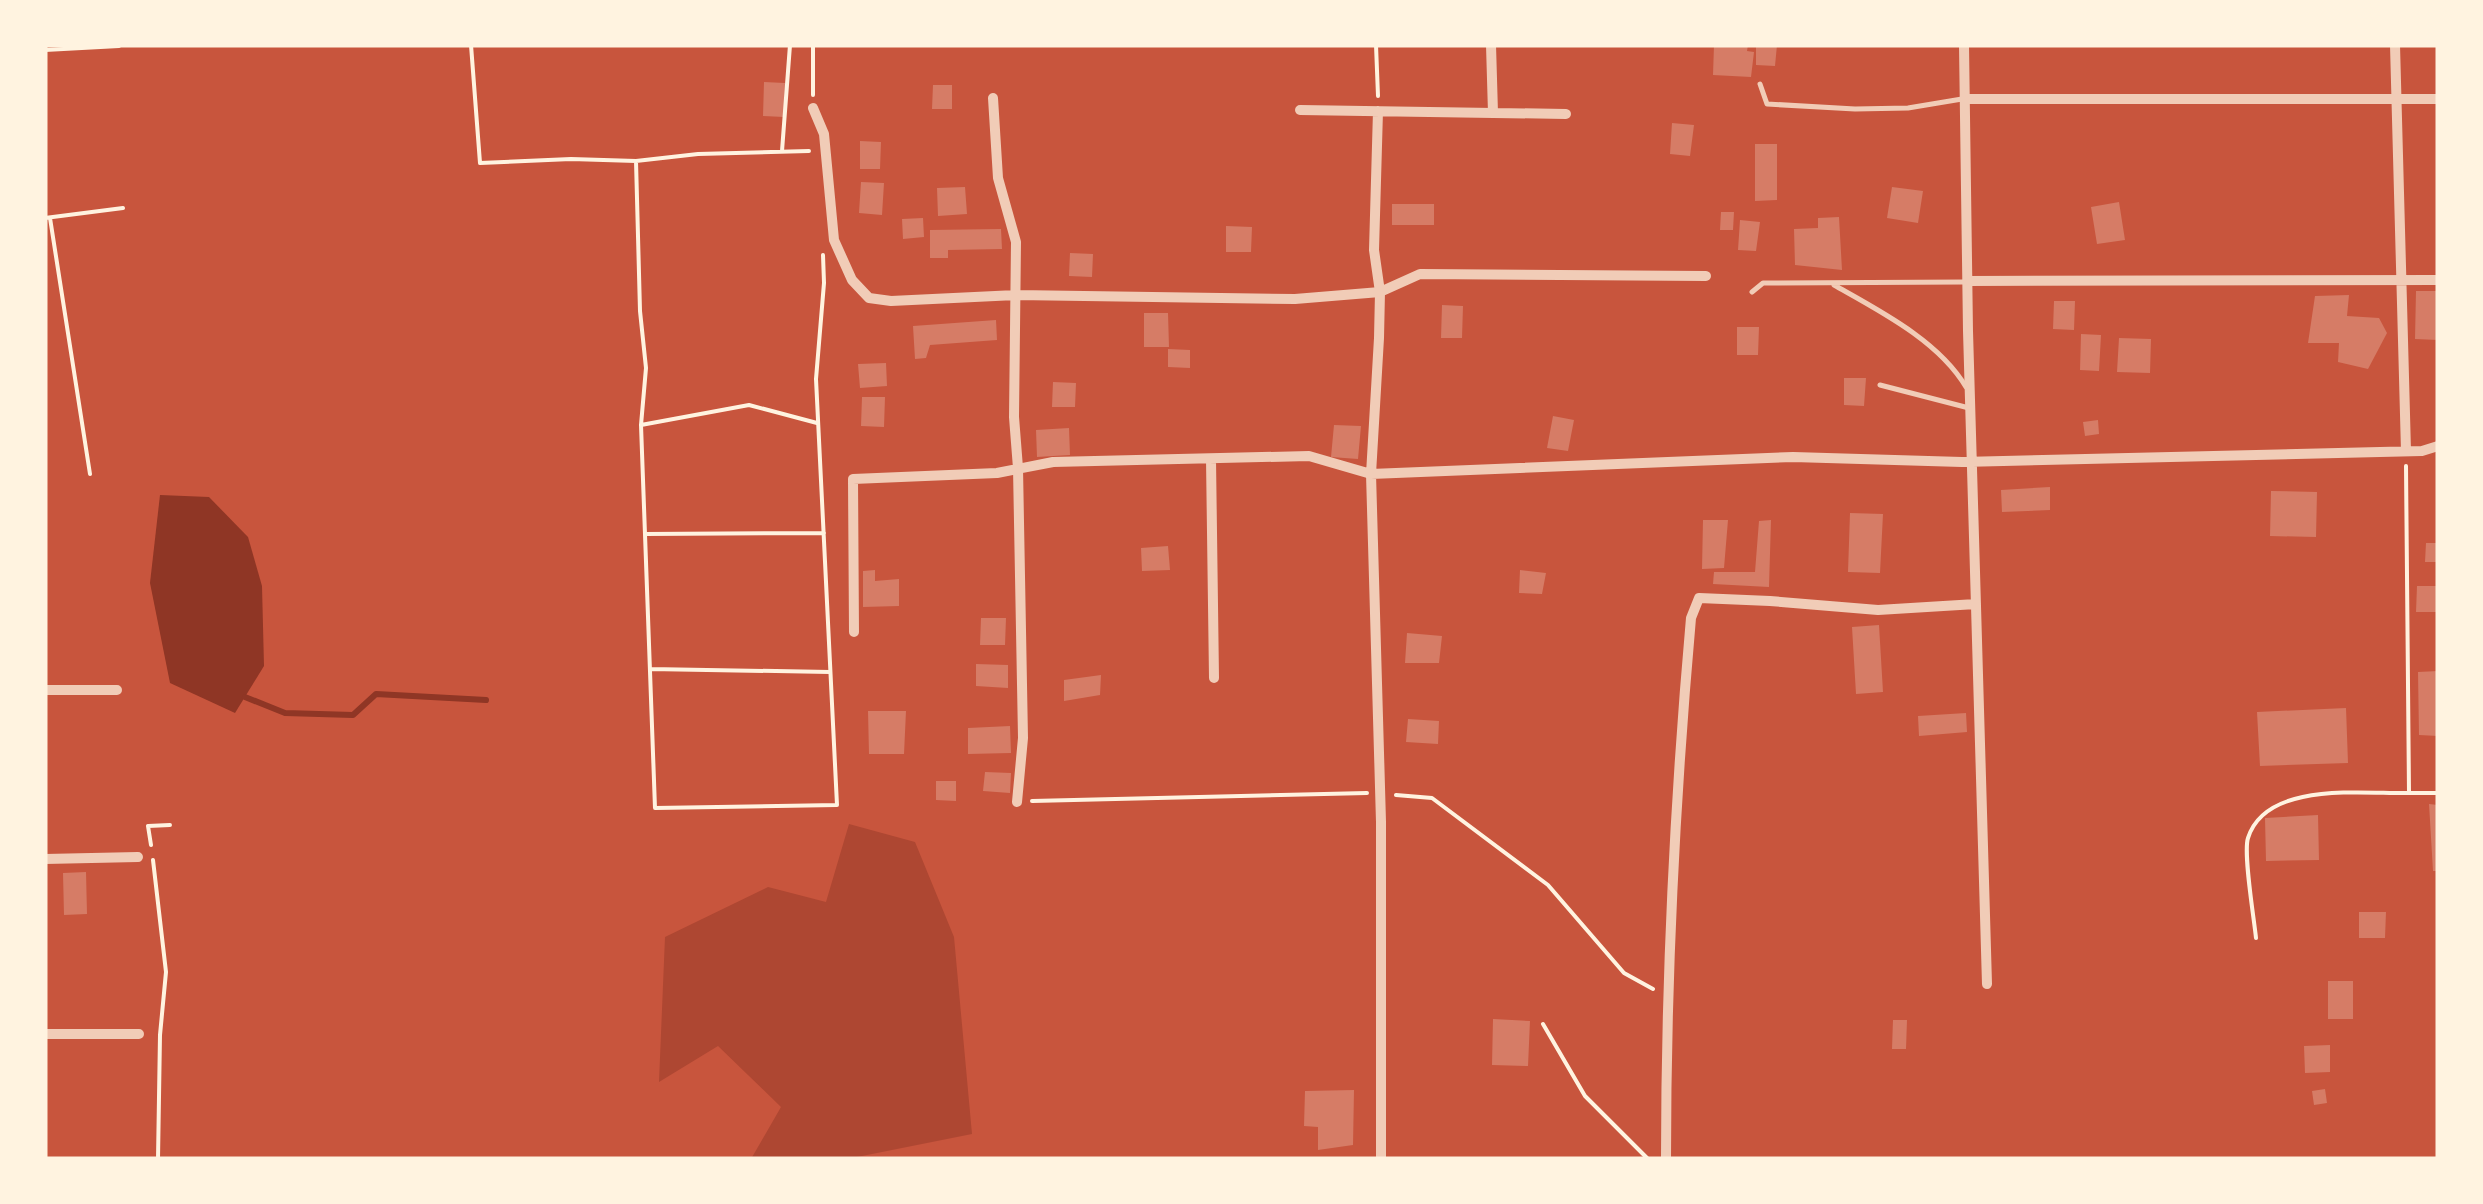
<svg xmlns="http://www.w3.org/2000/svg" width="2483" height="1204" font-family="Lato,sans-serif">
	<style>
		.green { fill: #ae4732 }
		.water { fill: #8f3625 }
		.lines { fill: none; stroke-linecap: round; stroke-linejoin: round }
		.stream { stroke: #8f3625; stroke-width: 6 }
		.building { fill: #d67c66 }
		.path { stroke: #fff3e0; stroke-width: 4 }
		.service { stroke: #f1ccb7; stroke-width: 5 }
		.minor { stroke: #f1ccb7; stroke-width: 10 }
	</style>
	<rect width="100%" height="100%" fill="#c8553d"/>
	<path class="green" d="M849 824 915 842 954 937 972 1134 847 1159H751L781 1107 718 1046 659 1082 665 937 768 887 826 902Z"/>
	<path class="water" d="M160 495 209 497 248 537 262 586 264 666 235 713 170 683 150 583Z"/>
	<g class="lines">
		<path class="stream" d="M245 697 285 713 353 715 376 694 486 700"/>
	</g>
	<path class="building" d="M1714 45H1748L1747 51 1754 52 1751 77 1713 75Z
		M1756 45H1777L1775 66 1756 65Z
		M764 82 785 83 784 117 763 116Z
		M933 85H952V109H932Z
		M1672 123 1694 125 1690 156 1670 154Z
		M860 141 881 142 880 169H860Z
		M1755 144H1777V200L1755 201Z
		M861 182 884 183 882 215 859 213Z
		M965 187 967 214 938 216 937 188Z
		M1892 187 1923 191 1918 223 1887 218Z
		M2119 202 2125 240 2097 244 2091 207Z
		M1392 204H1434V225H1392Z
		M1721 212H1734L1733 230H1720Z
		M1839 217 1842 270 1795 265 1794 229 1818 228V218Z
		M923 218 924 237 903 239 902 219Z
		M1740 220 1760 222 1756 251 1738 250Z
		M1226 226 1252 227 1251 252H1226Z
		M1001 229 1002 249 948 250V258H930V230Z
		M1070 253 1093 254 1092 277 1069 276Z
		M2416 291H2438V340L2415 339Z
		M2349 295 2347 316 2379 318 2387 333 2368 369 2338 362 2339 343H2308L2315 296Z
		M2054 301H2075L2074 330 2053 329Z
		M1442 305 1463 306 1462 338H1441Z
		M1144 313H1168L1169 347H1144Z
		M996 320 997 340 930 345 926 358 915 359 913 326Z
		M1737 327H1759L1758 355H1737Z
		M2081 334 2101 335 2099 371 2080 370Z
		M2119 338 2151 339 2150 373 2117 372Z
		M1168 349 1190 350V368L1168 367Z
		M886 363 887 386 860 388 858 364Z
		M1844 378H1866L1864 406 1844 405Z
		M1053 382 1076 383 1075 407H1052Z
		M862 397H885L884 427 861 426Z
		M1553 416 1574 420 1568 451 1547 448Z
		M2098 420 2099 434 2085 436 2083 422Z
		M1334 425 1361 426 1358 459 1331 457Z
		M1069 428 1070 455 1037 457 1036 430Z
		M2050 487V510L2002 512 2001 490Z
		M2271 491 2317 492 2316 537 2270 536Z
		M1850 513 1883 514 1880 573 1848 572Z
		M1703 520H1728L1724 568 1702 569Z
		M1771 520 1769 587 1713 584 1714 572H1755L1759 521Z
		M2426 543H2438V562H2425Z
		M1168 546 1170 570 1142 571 1141 548Z
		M875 570V581L899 579V606L863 607V571Z
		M1520 570 1546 573 1542 594 1519 593Z
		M2417 586H2438V612H2416Z
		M981 618H1006L1005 645H980Z
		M1879 625 1883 692 1856 694 1852 627Z
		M1407 633 1442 636 1439 663H1405Z
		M976 664 1008 665V688L976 686Z
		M2438 671V736L2419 735 2418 672Z
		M1101 675 1100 695 1064 701V680Z
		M2346 708 2348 763 2260 766 2257 712Z
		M868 711H906L904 754H869Z
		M1966 713 1967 732 1919 736 1918 716Z
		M1408 719 1439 721 1438 744 1406 742Z
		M1010 726 1011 753 968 754V728Z
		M985 772 1011 773 1010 793 983 791Z
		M936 781H956V801L936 800Z
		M2429 804 2438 805V871H2433Z
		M2318 815 2319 860 2266 861 2265 818Z
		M86 872 87 914 64 915 63 873Z
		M2359 912H2386L2385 938H2359Z
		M2328 981H2353V1019H2328Z
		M1493 1019 1530 1021 1528 1066 1492 1065Z
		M1893 1020H1907L1906 1049H1892Z
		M2330 1045V1072L2305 1073 2304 1046Z
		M2325 1089 2327 1103 2314 1105 2312 1091Z
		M1354 1090 1353 1145 1318 1150V1127L1304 1126 1305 1091Z"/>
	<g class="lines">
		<path class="path" d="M471 45 480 163 571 159 636 161 640 311 646 368 641 425 655 808 837 805 816 379 824 283 823 255
			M1376 45 1378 96
			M45 50 119 46
			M813 95V45
			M782 151 790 45
			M636 161 698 154 809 151
			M45 218 123 208
			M50 218 90 474
			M641 425 749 405 817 423
			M645 534 824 533
			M650 669 830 672
			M2409 793H2438
			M1396 795 1432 798 1548 885 1624 973 1653 989
			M1032 801 1367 793
			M151 845 148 826 170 825
			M153 860 166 972 160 1035 158 1159
			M2256 938C2254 918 2243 853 2248 838 2266 781 2362 794 2409 793L2406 466
			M1543 1024 1585 1096 1648 1159"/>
		<path class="service" d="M1760 84 1767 104 1855 109 1908 108 1962 99
			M1834 285C1880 311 1939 341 1966 387
			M1752 292 1763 283 1964 282
			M1880 385 1969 408"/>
		<path class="minor" d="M1491 45 1493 113
			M1964 45 1968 331 1987 984
			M2395 45 2406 451
			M993 98 998 178 1016 242 1014 417 1018 468 1023 738 1017 802
			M1965 99H2438
			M813 108 824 134 834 240 852 280 869 298 891 301 1016 295 1295 299 1380 292 1420 274 1706 276
			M1300 110 1566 114
			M1378 111 1374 250 1380 292 1379 338 1371 474 1381 822V1159
			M1967 281 2438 280
			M1211 459 1214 678
			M854 632 853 479 997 473 1053 462 1309 456 1371 474 1793 457 1962 462 2422 451 2438 446
			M45 690H117
			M45 859 138 857
			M45 1034H139
			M1666 1159C1666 978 1675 798 1691 618L1699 598 1770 601 1878 610 1976 604"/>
	</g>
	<rect width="2483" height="1204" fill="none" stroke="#fff3e0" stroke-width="95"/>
</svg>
